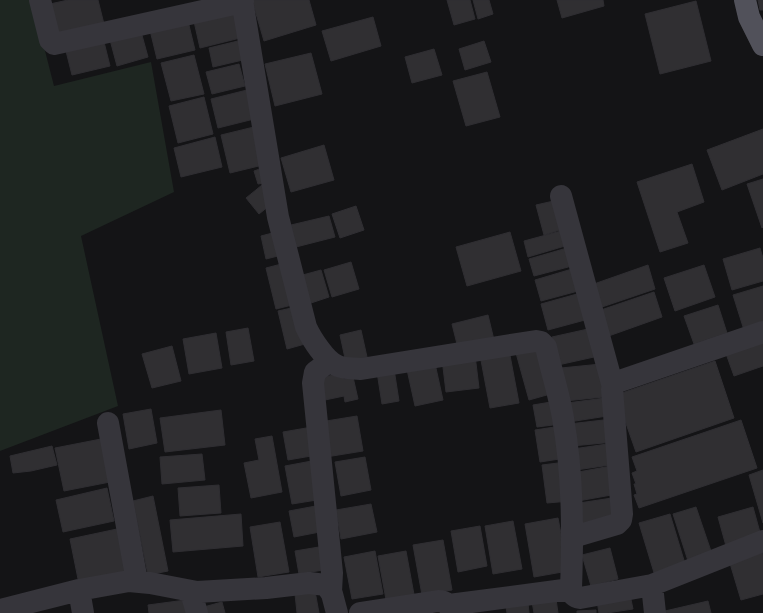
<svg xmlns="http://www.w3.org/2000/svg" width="763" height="613" font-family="'DejaVu Sans',sans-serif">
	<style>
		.green { fill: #1e2621 }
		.building { fill: #302f32; stroke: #2f2e32 }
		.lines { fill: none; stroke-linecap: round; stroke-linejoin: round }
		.minor { stroke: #36353b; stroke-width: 22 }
		.major { stroke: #51515a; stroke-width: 22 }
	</style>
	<rect width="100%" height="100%" fill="#141416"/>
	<path class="green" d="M0 0H32L54 86 151 62 174 192 81 236 118 406 0 451Z"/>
	<path class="building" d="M68 0H98L104 24 58 35 50 4Z
		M252 0H309L316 25 264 41Z
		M447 0H470L475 19 454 25Z
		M473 0H489L493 14 478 19Z
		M557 0H603L604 6 562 18Z
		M758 0H763V10H760Z
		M696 1 711 61 660 74 645 14Z
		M233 8 240 38 200 48 193 17Z
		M187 17 195 50 157 59 149 26Z
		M373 17 381 46 331 61 322 31Z
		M140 28 148 57 117 66 109 36Z
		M103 38 110 66 72 75 65 47Z
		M242 40 247 59 213 67 209 48Z
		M484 41 491 62 465 70 459 49Z
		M434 49 442 75 412 83 405 57Z
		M311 53 322 94 275 106 265 64Z
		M194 55 204 94 171 101 161 63Z
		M239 64 245 86 212 94 206 72Z
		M487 72 500 117 466 126 453 81Z
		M247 90 254 119 218 128 211 99Z
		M204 97 213 134 178 143 169 106Z
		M258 126 267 164 230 173 221 135Z
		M763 129V174L722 190 707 150Z
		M215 137 222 167 181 177 174 148Z
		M324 145 334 180 291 192 281 158Z
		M692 164 704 202 677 212 688 243 660 252 637 182Z
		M265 167 269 182 258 184 254 171Z
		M763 179V227L762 228 747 184Z
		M262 185 275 201 259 214 246 198Z
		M558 200 566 228 544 235 536 205Z
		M356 206 364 230 340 238 332 214Z
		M329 216 335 237 296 247 291 225Z
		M280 231 286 254 266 259 261 236Z
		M561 231 565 246 528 257 524 241Z
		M510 232 521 271 467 286 456 247Z
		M567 248 572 266 534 276 529 259Z
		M760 248 763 258V281L732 290 723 259Z
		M289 262 300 303 276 309 266 268Z
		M351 262 359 289 332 297 324 270Z
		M648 265 655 289 599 308 591 285Z
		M704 265 715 297 675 311 664 278Z
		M572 269 578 291 541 301 535 280Z
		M321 270 329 297 308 304 299 276Z
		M763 286V324L744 330 733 295Z
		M654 292 662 317 603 338 595 312Z
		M577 294 585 320 548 330 541 304Z
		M718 305 727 333 694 344 684 316Z
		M296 307 305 344 287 349 278 311Z
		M488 315 494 340 458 348 452 324Z
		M248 328 254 361 231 365 226 332Z
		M588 329 594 357 558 365 552 337Z
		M361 330 367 357 346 363 340 335Z
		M216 333 222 368 189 374 183 339Z
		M763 335V366L734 376 724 348Z
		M172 346 181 381 152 388 142 354Z
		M541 346 554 393 529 400 516 353Z
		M509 350 519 403 490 408 480 355Z
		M475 355 479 388 446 392 442 359Z
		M434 359 443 400 415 406 406 365Z
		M715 361 734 418 636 452 616 395Z
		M601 364 604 397 565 401 561 368Z
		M394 369 399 401 382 404 377 372Z
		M342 373 344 379 353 377 358 399 345 402 344 396 325 400 320 378Z
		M605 398 607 416 569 422 567 403Z
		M557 401 561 424 537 427 533 405Z
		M151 409 157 443 129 449 123 414Z
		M221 410 225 445 165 452 160 418Z
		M357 416 363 451 326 457 320 422Z
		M612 419 614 442 572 446 569 424Z
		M741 420 757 468 639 508 634 495 637 494 634 484H636L632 473 637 471 632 457Z
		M561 426 566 458 540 462 535 430Z
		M312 427 317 455 288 460 283 432Z
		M272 436 282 492 251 498 244 463 259 460 255 439Z
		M101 439 110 482 64 491 55 448Z
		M614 443 617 464 576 470 573 449Z
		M52 446 57 465 31 471 13 473 10 456Z
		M202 454 205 480 162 484 160 457Z
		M365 457 371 490 341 496 335 462Z
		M317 460 323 499 292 504 285 466Z
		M566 462 570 501 547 503 542 465Z
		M611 466 617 494 578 501 573 473Z
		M763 470V523L749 475Z
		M219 485 221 513 180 516 178 488Z
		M107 488 114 521 63 532 56 500Z
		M153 496 168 571 148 575 133 501Z
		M612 498 616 521 583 526 579 503Z
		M371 504 377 532 341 539 336 510Z
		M321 505 325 531 294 537 289 511Z
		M696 507 713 557 689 564 673 514Z
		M753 507 761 536 726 546 718 517Z
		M241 514 243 546 173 552 170 520Z
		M670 514 686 567 655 576 639 523Z
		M558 518 568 571 534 577 525 524Z
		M513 521 522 569 493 574 485 526Z
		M280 522 289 572 258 577 250 527Z
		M480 526 487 566 458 572 451 531Z
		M117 529 126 575 79 584 70 539Z
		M443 540 452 590 422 595 413 545Z
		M325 546 329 569 299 574 295 551Z
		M610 548 618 579 591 586 582 555Z
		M761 550 763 555V594L741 600 729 560Z
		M375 551 383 594 352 599 344 557Z
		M406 551 415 600 387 605 378 556Z
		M629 590 633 609 607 613H599L596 595Z
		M315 591 319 613H297L295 594Z
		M555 592 558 613H534L531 596Z
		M193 599 195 613H149L148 605Z
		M708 601 711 613H665V611Z
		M222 602 225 613H201L200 608Z
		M528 603 529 613H507L506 607Z
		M596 610V613H577V611Z"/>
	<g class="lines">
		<path class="minor" d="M40 0 50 40 54 44 243 2
			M242 0 278 217 306 327C311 338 326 362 338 366 345 369 353 368 361 369L536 341 541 342 546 347C551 370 559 394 563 418 573 475 573 532 571 589 572 595 574 597 580 598L652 585 763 541
			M561 196 613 387
			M330 361 315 372 313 383 332 573 331 592
			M108 423 137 581
			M573 537 617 524 621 520 622 514 612 389 614 385 617 382 763 332
			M652 585 655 613
			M79 590 83 613
			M191 592 197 613
			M449 605 571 589
			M0 610 79 590 129 581 150 583 197 592 266 588 309 583 326 585 332 594 337 613
			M360 613 438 601C446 601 450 605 451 613"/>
		<path class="major" d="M745 0 749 17 763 45"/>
	</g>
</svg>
